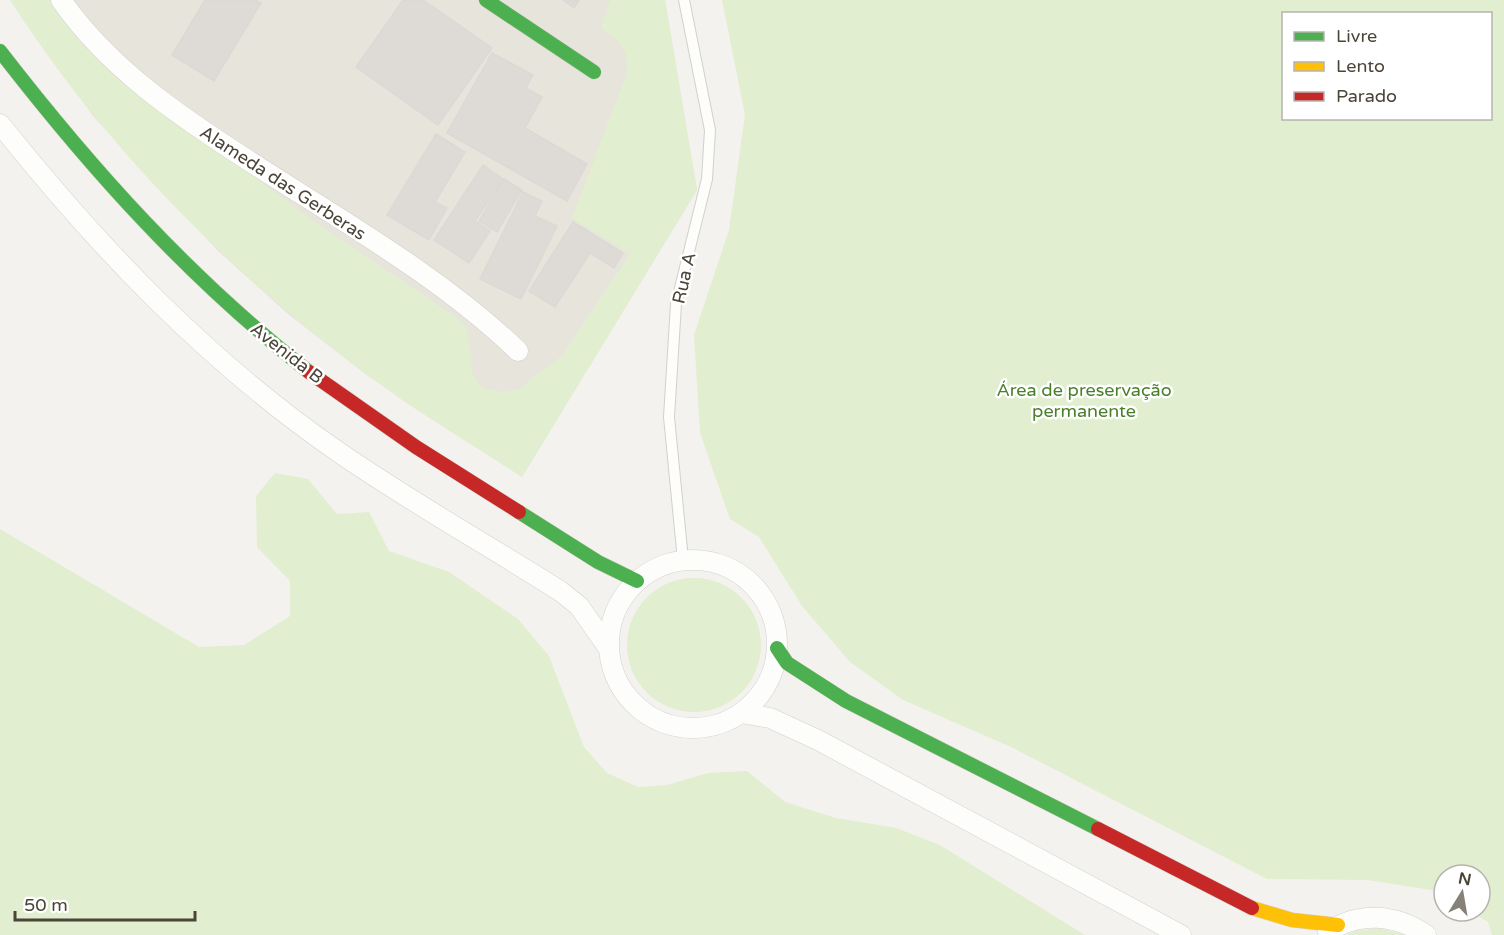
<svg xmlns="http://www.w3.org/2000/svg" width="1504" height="935" font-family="'Varela Round',sans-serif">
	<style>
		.residential { fill: #e7e4dc }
		.green { fill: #e1eecf; fill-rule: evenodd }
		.building { fill: #dedbd6; stroke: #dcd9d4; stroke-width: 1.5 }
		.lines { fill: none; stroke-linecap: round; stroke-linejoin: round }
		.lane-casing { stroke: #d2d0cb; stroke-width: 12 }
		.street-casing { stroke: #d2d0cb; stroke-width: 21 }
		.fast-casing { stroke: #d3cfc5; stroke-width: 15 }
		.slow-casing { stroke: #d3cfc5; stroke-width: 15 }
		.jam-casing { stroke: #d3cfc5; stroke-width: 15 }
		.lane { stroke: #fdfdfc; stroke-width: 10 }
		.street { stroke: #fdfdfc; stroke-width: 20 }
		.fast { stroke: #4caf50; stroke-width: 14 }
		.slow { stroke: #ffc107; stroke-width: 14 }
		.jam { stroke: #c62828; stroke-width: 14 }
		.labels { text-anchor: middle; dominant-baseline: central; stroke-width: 5; stroke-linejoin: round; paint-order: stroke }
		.street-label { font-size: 18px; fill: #4b4439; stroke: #fff }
		.park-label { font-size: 18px; fill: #4a7f2a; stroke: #fff }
	</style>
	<rect width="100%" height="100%" fill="#f4f2ee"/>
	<path class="residential" d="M10 0H665L697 190 522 477 368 376 288 314 217 250 93 116Z"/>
	<path class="green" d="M10 0H52L214 148 322 227 456 317 467 329 473 376 483 388 504 392 523 388 532 378 562 356 630 254 572 218 626 75C630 48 621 44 601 28L610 0H665L697 190 522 477C470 443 415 411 366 374 228 271 103 145 10 0Z
		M722 0H1504V935H1492L1488 922 1470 911H1480V875H1444V895L1437 891 1368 880 1267 879 1011 747 903 700 850 662 802 606 759 537 730 519 700 433 694 335 729 230 745 115ZM1284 14H1490V118H1284Z
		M275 473 308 479 337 514 369 512 389 551 449 572 518 619 549 656 584 747 607 773 638 787 667 785 708 773 747 771 785 802 836 818 896 828 940 845 1085 935H0V529L199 647 244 645 290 616V581L257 547 256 496Z
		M627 645a67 67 0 1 1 134 0a67 67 0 1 1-134 0Z
		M1379 928 1406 935H1346L1355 931Z"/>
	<path class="building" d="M205 0H255L261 3 214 81 172 55Z
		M403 0H423L492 48 438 125 356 67Z
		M563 0H579L574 8Z
		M492 53 533 75 526 88 542 97 525 128 587 164 567 201 447 133Z
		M436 134 465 152 435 202 447 208 429 240 387 215Z
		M483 165 503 179 475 221 490 231 469 263 434 240Z
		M504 179 522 190 497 232 479 221Z
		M523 192 542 201 535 216 557 226 521 299 480 279Z
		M573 222 623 253 614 268 590 253 555 307 529 291Z"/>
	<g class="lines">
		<defs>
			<path id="lane" d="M683 560 669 417 676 304 707 179 710 130 684 0"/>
			<path id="street" d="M61 0C108 67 175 113 243 157 335 217 439 275 518 351
				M0 124C98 247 207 361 337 451 409 501 486 544 560 591L579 606 609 649
				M609 644a84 84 0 1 1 168 0a84 84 0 1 1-168 0Z
				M741 713 770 718 818 740 1181 935
				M1328 932C1359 911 1396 914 1426 935"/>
			<path id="fast" d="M486 0 594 72
				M0 51C92 170 190 279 309 372
				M519 512 598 562 637 581
				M777 648 787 663 846 701 1098 829"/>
			<path id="slow" d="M1252 908 1292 920 1338 925"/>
			<path id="jam" d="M309 372 416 447 519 512
				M1098 829 1252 908"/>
		</defs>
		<use href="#lane" class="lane-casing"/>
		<use href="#street" class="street-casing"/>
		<use href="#fast" class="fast-casing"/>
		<use href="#slow" class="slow-casing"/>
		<use href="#jam" class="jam-casing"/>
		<use href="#lane" class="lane"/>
		<use href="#street" class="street"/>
		<use href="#fast" class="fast"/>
		<use href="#slow" class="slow"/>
		<use href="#jam" class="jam"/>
	</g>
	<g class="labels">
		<g class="street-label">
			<text transform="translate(283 183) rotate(33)">Alameda das Gerberas</text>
			<text transform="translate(684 278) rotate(-77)">Rua A</text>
			<text transform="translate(287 353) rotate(38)">Avenida B</text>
		</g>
		<g class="park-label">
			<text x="1084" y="390">Área de preservação<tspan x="1084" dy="21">permanente</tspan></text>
		</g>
	</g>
	<rect x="1282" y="12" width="210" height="108" fill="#ffffff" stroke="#b7b4b0" stroke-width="1.5"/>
	<rect x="1294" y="32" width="30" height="9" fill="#4caf50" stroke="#b7b4b0" stroke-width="1.5"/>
	<text x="1336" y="42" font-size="18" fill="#4b4439">Livre</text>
	<rect x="1294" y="62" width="30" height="9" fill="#ffc107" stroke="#b7b4b0" stroke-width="1.5"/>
	<text x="1336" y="72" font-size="18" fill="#4b4439">Lento</text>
	<rect x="1294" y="92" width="30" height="9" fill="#c62828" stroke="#b7b4b0" stroke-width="1.5"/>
	<text x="1336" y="102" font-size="18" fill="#4b4439">Parado</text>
	<g transform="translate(1462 893) rotate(11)"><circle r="28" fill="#ffffff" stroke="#b7b4b0" stroke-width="1.5"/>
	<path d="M0-4.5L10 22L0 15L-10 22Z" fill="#868178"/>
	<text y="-9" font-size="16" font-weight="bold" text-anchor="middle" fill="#4b4439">N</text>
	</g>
	<path d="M15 911v9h180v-9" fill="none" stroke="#4b4439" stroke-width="3"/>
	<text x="24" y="911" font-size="18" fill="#4b4439" stroke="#ffffff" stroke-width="4.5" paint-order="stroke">50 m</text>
</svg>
